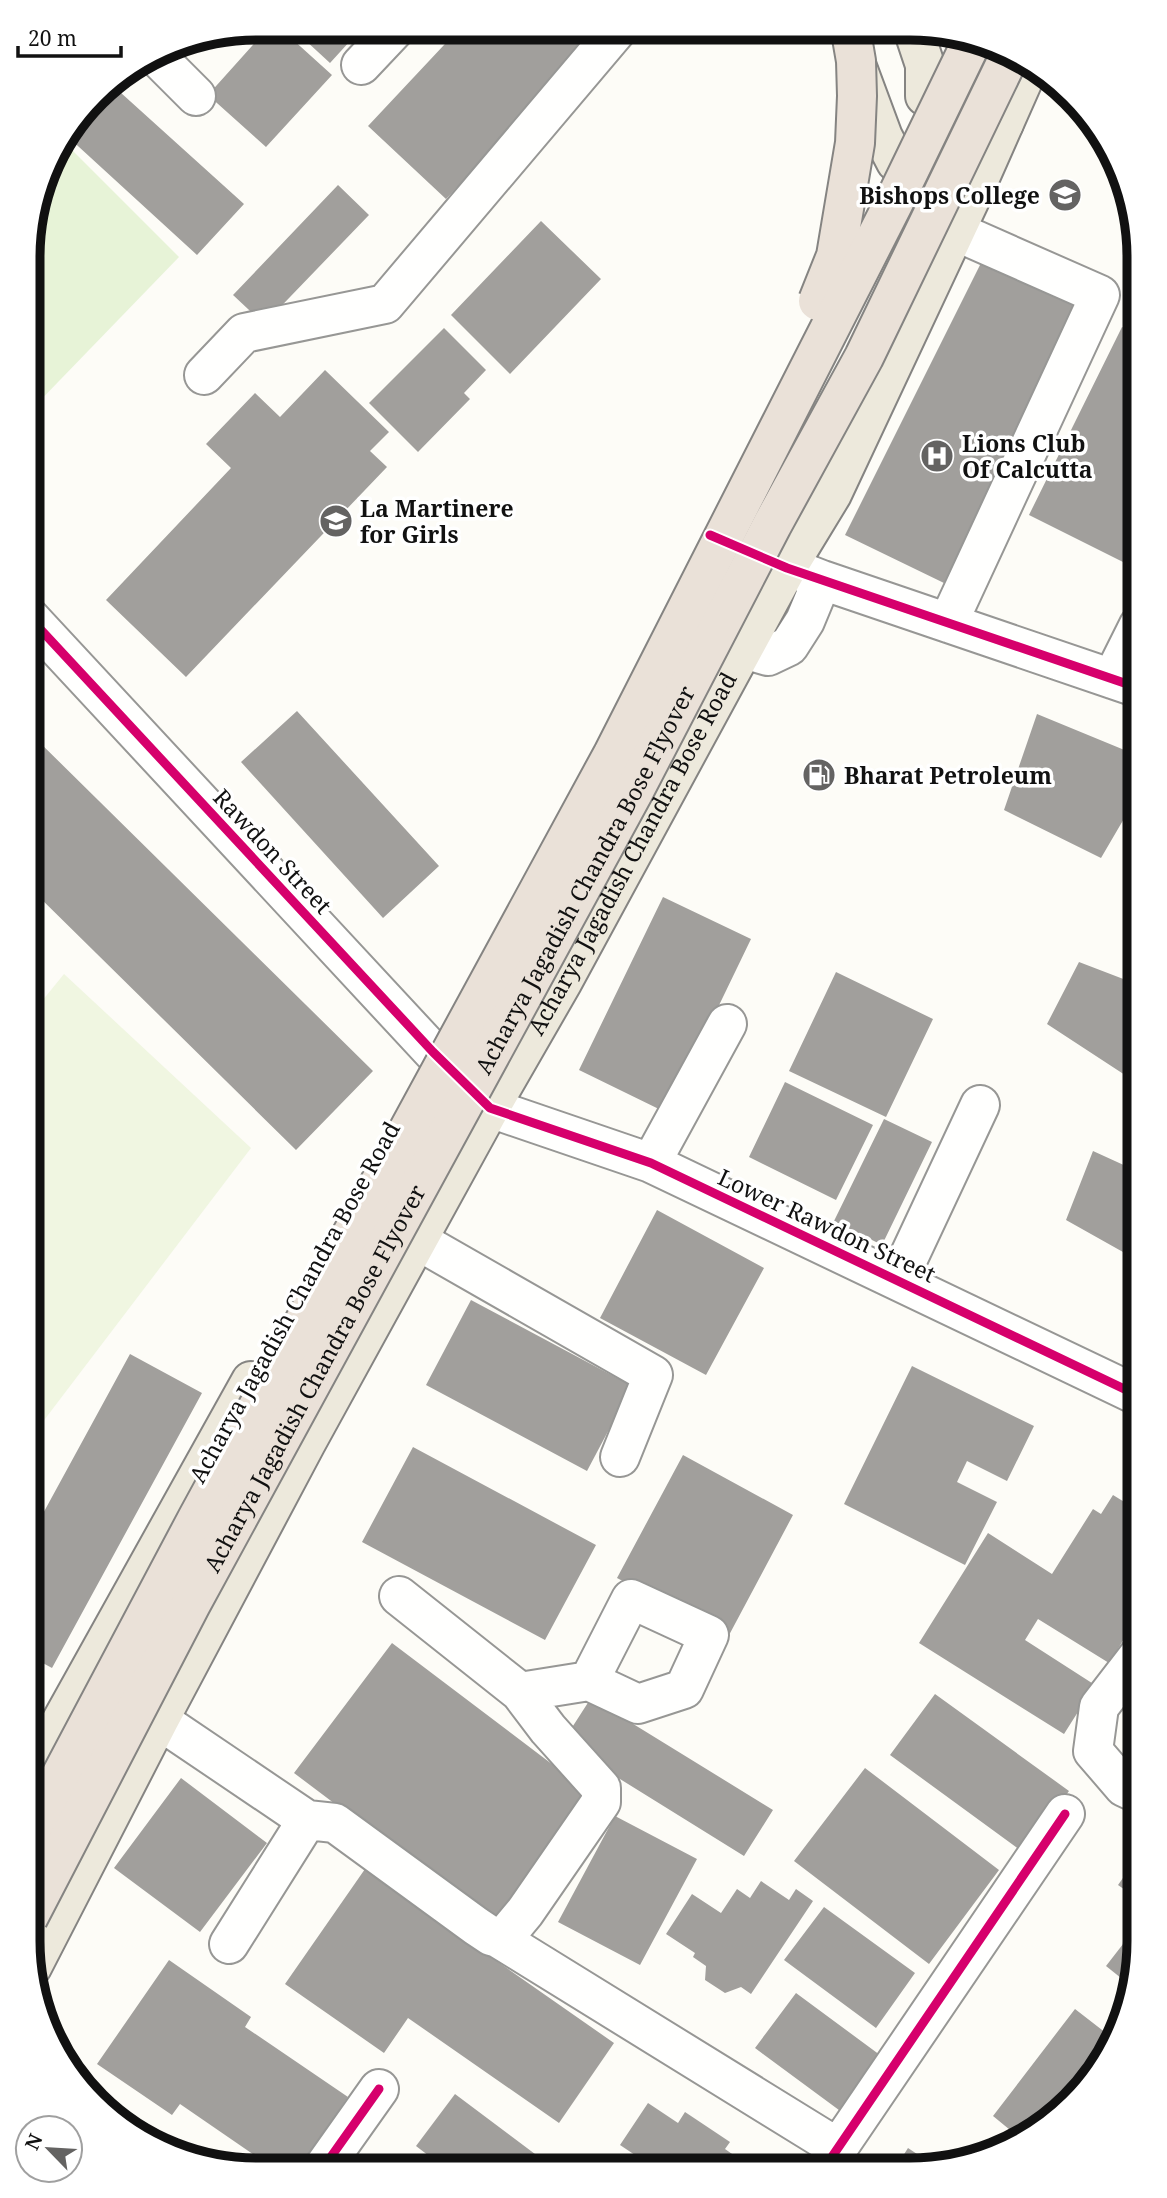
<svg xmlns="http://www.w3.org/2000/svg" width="1167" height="2198" font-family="'Noto Serif',serif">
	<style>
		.park { fill: #e7f3d7 }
		.pitch { fill: #f0f6e1 }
		.building { fill: #a19f9c }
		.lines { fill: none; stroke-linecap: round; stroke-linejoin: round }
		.minor-casing { stroke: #979795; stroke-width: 42 }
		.major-casing { stroke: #858482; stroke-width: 42 }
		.minor { stroke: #fffffe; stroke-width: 38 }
		.major { stroke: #ede9dc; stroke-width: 38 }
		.highway-bridge-casing { stroke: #858482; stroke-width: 42; stroke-linecap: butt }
		.highway-bridge { stroke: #eae1d8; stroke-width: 38 }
		.cycleway-casing { stroke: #fff; stroke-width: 13 }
		.cycleway { stroke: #d6006c; stroke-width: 9 }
		.labels { text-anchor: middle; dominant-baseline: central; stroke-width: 7; stroke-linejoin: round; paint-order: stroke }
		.poi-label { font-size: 23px; font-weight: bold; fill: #111; stroke: #fff; text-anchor: start }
		.street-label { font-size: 23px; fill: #111; stroke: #fff }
		.rim { fill: none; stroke: #111; stroke-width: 9 }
	</style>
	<rect width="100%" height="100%" fill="#fdfcf7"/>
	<path class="park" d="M63 141 179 257 30 411V228L52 156Z"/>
	<path class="pitch" d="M64 974 251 1148 29 1440V1017Z"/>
	<path class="building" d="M268 28H280L332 75 266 147 208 95Z
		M292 28 361 29 330 63Z
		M459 29 581 30 593 42 446 199 368 126Z
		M110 83 244 204 197 255 67 136Z
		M338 185 369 215 264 324 233 295Z
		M541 221 601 279 510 374 451 315Z
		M984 257 1082 306 944 583 845 535Z
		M1122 327 1139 335V570L1029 515Z
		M444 328 486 370 464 393 470 399 418 452 369 403Z
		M325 370 389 432 370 451 387 467 186 677 106 600 231 468 206 444 255 393 280 417Z
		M297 711 439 866 383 918 241 762Z
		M1037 714 1139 756V793L1101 858 1004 810Z
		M29 732 373 1071 296 1150 29 887Z
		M663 897 751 939 667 1113 579 1070Z
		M1079 962 1139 985V1033L1125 1075 1047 1024Z
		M836 972 933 1019 886 1117 789 1071Z
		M785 1082 873 1125 836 1200 749 1157Z
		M884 1119 932 1142 882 1245 834 1221Z
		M1093 1151 1139 1172V1261L1066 1220Z
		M657 1210 764 1268 706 1375 600 1318Z
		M471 1300 632 1386 587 1471 426 1385Z
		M130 1354 202 1393 52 1668 28 1655V1541Z
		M912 1366 1034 1426 1007 1481 967 1461 957 1482 997 1502 965 1565 844 1504Z
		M413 1447 596 1545 545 1640 362 1542Z
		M683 1455 793 1515 728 1637 617 1578Z
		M1113 1495 1126 1503 1130 1496 1139 1501V1615L1109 1663 1038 1619 1025 1640 1095 1685 1064 1734 919 1643 988 1533 1052 1574 1093 1509 1101 1514Z
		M392 1643 598 1799 501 1929 294 1773Z
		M935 1694 1069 1791 1024 1853 890 1755Z
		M591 1698 773 1810 744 1856 562 1743Z
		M865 1768 999 1870 929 1964 794 1861Z
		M181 1778 267 1843 200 1932 114 1868Z
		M615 1816 697 1859 640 1965 558 1922Z
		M1139 1855 1138 1899 1118 1885Z
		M365 1869 614 2043 559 2123 408 2018 384 2053 285 1984Z
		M761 1881 789 1900 796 1889 813 1901 751 1994 741 1987 725 1993 705 1980 706 1966 693 1957 695 1953 666 1934 692 1894 721 1913 737 1889 750 1898Z
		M824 1907 915 1973 876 2028 784 1960Z
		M1137 1926 1138 1928V1956L1131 1986 1106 1966Z
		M169 1960 251 2017 245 2027 348 2097 299 2168H273L180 2104 172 2115 97 2064Z
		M796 1993 884 2058 843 2113 755 2048Z
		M1075 2009 1115 2040 1081 2091 1037 2131 1021 2139 993 2116Z
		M455 2094 555 2169H446L416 2146Z
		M648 2103 678 2123 685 2112 730 2142 725 2149 755 2170 656 2169 620 2145Z
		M908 2148 935 2166 894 2170Z
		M370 2154 389 2168H359Z"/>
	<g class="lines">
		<defs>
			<path id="minor" d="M155 55 196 96
				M361 65 395 29
				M204 375 244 333 385 304 617 30
				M758 555 822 580 1139 688
				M29 617 433 1052 490 1108 651 1163 1139 1396
				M948 623 1100 295 955 231
				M744 649 768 656 789 646 805 621 822 580
				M1112 679 1139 625
				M651 1163 727 1024
				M417 1240 653 1375 620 1457
				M898 1280 980 1105
				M399 1596 520 1692 589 1681 631 1599 709 1635 684 1689 638 1704 589 1681
				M159 1720 307 1820 229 1944
				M1139 1794 1124 1787 1093 1751 1099 1707 1139 1655
				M307 1820 335 1823 476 1926 491 1936 498 1938 505 1936 525 1912 601 1802V1788L548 1729 520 1692
				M498 1938 838 2148
				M323 2168 379 2089
				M823 2170 1065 1814"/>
			<g id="major">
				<path d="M914 32 925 65V96L1004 123"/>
				<path d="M857 67 883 137 896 162"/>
				<path d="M28 1781 251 1381"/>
				<path id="s1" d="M32 1967 159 1720 306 1443 490 1108 563 981 787 568 832 494 974 191 1028 69"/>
			</g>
		</defs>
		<use href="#minor" class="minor-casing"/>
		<use href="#major" class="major-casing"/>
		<use href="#minor" class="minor"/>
		<use href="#major" class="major"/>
		<defs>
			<g id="highway-bridge">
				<path d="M818 301 836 256 855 143 857 96 856 61 851 32"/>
				<path d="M28 1838 197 1519 613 754 893 204 972 41"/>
				<path id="s2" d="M28 1918 191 1604 634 791 772 525 864 357 1008 59"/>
			</g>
		</defs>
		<use href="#highway-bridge" class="highway-bridge-casing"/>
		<use href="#highway-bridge" class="highway-bridge"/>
		<defs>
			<path id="cycleway" d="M710 535 787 568 1139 688
				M29 617 433 1052 490 1108 651 1163 1139 1396
				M323 2168 379 2089
				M823 2170 1065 1814"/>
		</defs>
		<use href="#cycleway" class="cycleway-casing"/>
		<use href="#cycleway" class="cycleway"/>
	</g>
	<defs>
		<symbol id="university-disc" viewBox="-11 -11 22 22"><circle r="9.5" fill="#646362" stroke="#fff"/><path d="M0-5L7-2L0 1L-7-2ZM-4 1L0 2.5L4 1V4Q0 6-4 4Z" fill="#fff"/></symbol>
		<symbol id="hospital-disc" viewBox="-11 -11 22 22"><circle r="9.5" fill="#646362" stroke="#fff"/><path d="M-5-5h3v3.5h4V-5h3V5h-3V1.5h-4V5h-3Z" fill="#fff"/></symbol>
		<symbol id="school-disc" viewBox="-11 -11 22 22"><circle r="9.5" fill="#646362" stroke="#fff"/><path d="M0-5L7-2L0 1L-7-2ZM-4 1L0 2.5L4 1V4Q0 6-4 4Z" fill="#fff"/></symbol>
		<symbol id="fuel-disc" viewBox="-11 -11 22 22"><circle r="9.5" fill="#646362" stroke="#fff"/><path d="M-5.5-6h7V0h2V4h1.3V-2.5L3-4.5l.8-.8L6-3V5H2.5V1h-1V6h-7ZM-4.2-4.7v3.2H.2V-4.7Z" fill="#fff"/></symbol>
	</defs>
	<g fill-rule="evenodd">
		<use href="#university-disc" x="1046" y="176" width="38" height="38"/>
		<use href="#hospital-disc" x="918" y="437" width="38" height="38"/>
		<use href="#school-disc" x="317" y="502" width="38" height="38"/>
		<use href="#fuel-disc" x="800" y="756" width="38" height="38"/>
	</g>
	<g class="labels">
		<g class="poi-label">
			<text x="1040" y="195" text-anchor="end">Bishops College</text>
			<text x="962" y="443">Lions Club<tspan x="962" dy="26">Of Calcutta</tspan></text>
			<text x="360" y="508">La Martinere<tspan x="360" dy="26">for Girls</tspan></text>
			<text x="844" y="775">Bharat Petroleum</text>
		</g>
		<g class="street-label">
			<text transform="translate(273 851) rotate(47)">Rawdon Street</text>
			<text stroke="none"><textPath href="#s1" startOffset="1265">Acharya Jagadish Chandra Bose Road</textPath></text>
			<text stroke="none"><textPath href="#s2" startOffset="1178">Acharya Jagadish Chandra Bose Flyover</textPath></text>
			<text transform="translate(827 1225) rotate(25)">Lower Rawdon Street</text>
			<text transform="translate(294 1302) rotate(-61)">Acharya Jagadish Chandra Bose Road</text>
			<text stroke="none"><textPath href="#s2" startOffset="611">Acharya Jagadish Chandra Bose Flyover</textPath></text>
		</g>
	</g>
	<path d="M0 0H1167V2198H0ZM257 40H910A217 217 0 0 1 1127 257V1941A217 217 0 0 1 910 2158H257A217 217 0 0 1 40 1941V257A217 217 0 0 1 257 40Z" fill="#fff" fill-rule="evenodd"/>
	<path class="rim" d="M257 40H910A217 217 0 0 1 1127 257V1941A217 217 0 0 1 910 2158H257A217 217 0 0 1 40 1941V257A217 217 0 0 1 257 40Z"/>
	<g transform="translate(49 2149) rotate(295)"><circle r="33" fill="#ffffff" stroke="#a0a0a0" stroke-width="2"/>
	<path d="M0-5L12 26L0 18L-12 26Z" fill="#646362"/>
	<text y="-10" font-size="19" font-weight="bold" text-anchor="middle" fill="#111111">N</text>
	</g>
	<path d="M18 46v10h103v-10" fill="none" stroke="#111111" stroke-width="3.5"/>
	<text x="28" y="46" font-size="21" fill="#111111" stroke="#ffffff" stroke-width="5" paint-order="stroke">20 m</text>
</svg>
